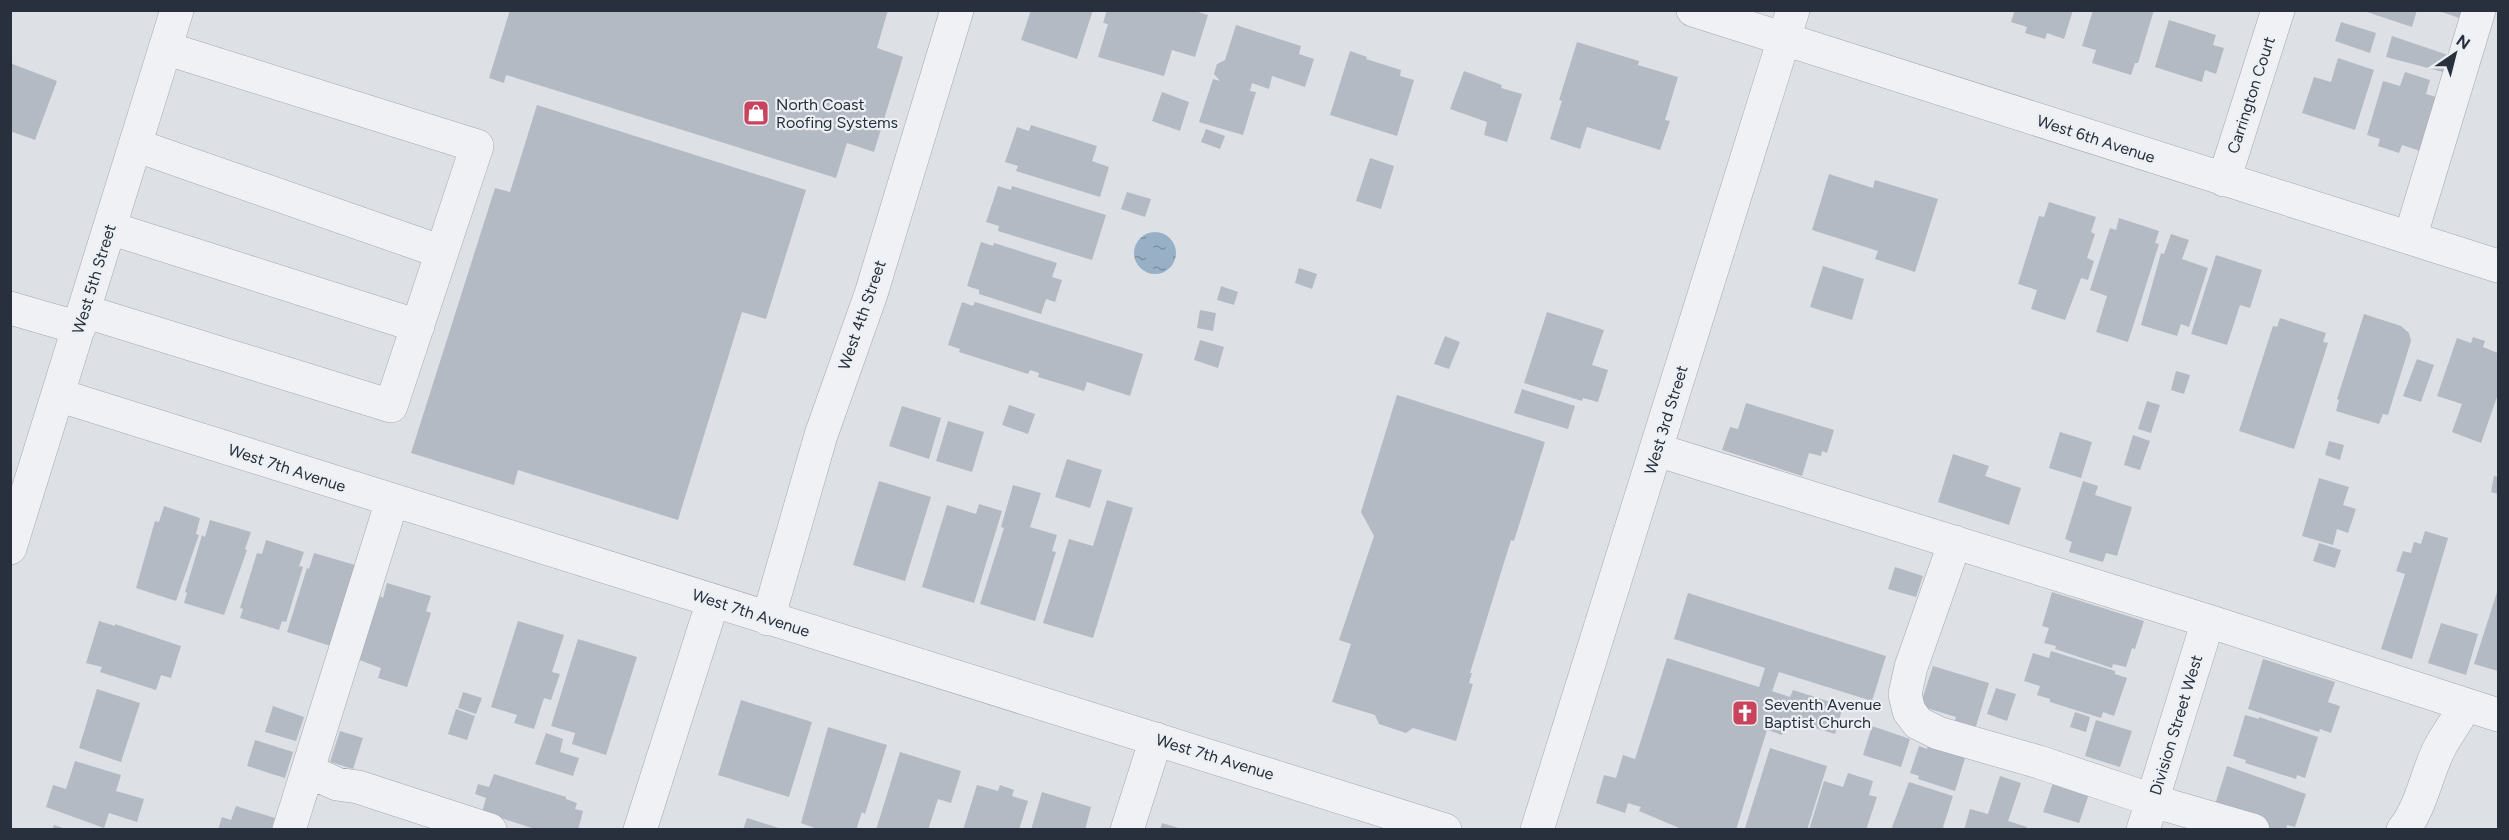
<svg xmlns="http://www.w3.org/2000/svg" width="2509" height="840" font-family="Figtree,sans-serif">
	<style>
		.water { fill: url(#water-ripples) }
		.building { fill: #b4bac3 }
		.lines { fill: none; stroke-linecap: round; stroke-linejoin: round }
		.minor-casing { stroke: #a3a8b0; stroke-width: 34 }
		.minor { stroke: #eff1f5; stroke-width: 33 }
		.labels { text-anchor: middle; dominant-baseline: central; stroke-width: 4.5; stroke-linejoin: round; paint-order: stroke }
		.street-label { font-size: 16px; fill: #27303c; stroke: #ecf0f4 }
		.poi-label { font-size: 16px; fill: #27303c; stroke: #ecf0f4; text-anchor: start }
	</style>
	<defs>
		<pattern id="water-ripples" width="26" height="14" patternUnits="userSpaceOnUse" patternTransform="scale(1.5)"><rect width="26" height="14" fill="#98b0c6"/><path d="M2 4q2-2 4 0t4 0M15 11q2-2 4 0t4 0" fill="none" stroke="#7c90a2"/></pattern>
	</defs>
	<rect width="100%" height="100%" fill="#dde1e6"/>
	<path class="water" d="M1134 253a21 21 0 1 1 42 0a21 21 0 1 1-42 0Z"/>
	<path class="building" d="M510 10H888L877 48 903 57 874 152 847 143 836 178 506 75 504 83 489 78Z
		M1031 10H1093L1077 59 1021 40Z
		M1107 10H1192L1208 15 1195 57 1172 50 1164 76 1098 57 1108 24 1103 23Z
		M2015 10H2073L2064 39 2047 33 2045 39 2025 33 2027 27 2011 22Z
		M2093 10H2154L2138 63H2135L2131 75 2092 63 2096 50 2082 46Z
		M2361 10H2417L2412 27Z
		M2436 10H2462L2459 18Z
		M2169 20 2216 35 2213 45 2224 48 2216 74 2205 70 2202 82 2155 67Z
		M2341 22 2376 33 2370 53 2335 41Z
		M1236 25 1301 46 1299 54 1314 59 1305 87 1272 76 1269 89 1252 83 1250 91 1256 92 1243 135 1199 122 1213 79 1220 81 1214 74 1217 64 1225 60Z
		M2392 36 2451 56 2447 73 2386 57Z
		M1577 42 1639 61 1638 65 1678 77 1665 120 1670 121 1660 150 1587 127 1580 149 1550 139 1562 101 1559 100Z
		M1350 51 1367 57 1366 59 1401 70 1400 76 1414 80 1397 136 1330 115Z
		M2338 58 2374 70 2355 130 2302 113 2314 77 2331 82Z
		M10 63 57 81 35 140 10 131Z
		M1464 71 1502 85 1501 88 1522 94 1507 142 1484 135 1487 122 1450 109Z
		M2405 72 2430 80 2426 94 2436 97 2420 151 2402 145 2399 153 2378 146 2380 139 2367 135 2383 81 2400 86Z
		M1162 92 1189 102 1180 131 1152 121Z
		M537 105 806 190 766 319 742 312 678 520 518 470 514 485 411 453 495 188 510 192Z
		M1031 125 1097 146 1092 161 1109 167 1100 197 1016 171 1018 166 1005 162 1017 127 1029 131Z
		M1206 129 1225 136 1220 149 1201 142Z
		M1370 158 1394 166 1381 209 1356 201Z
		M1829 174 1873 188 1875 180 1938 199 1915 272 1875 259 1878 251 1812 230Z
		M998 186 1011 190 1012 186 1106 215 1092 260 998 231 999 226 986 222Z
		M1127 192 1151 199 1145 217 1121 209Z
		M2049 202 2096 217 2091 232 2095 234 2087 258 2094 261 2088 280 2081 278 2065 320 2031 309 2037 290 2018 284 2039 216 2044 217Z
		M2119 218 2159 231 2155 243 2159 244 2128 342 2096 332 2107 296 2090 290 2110 228 2116 230Z
		M2171 234 2189 240 2182 259 2208 268 2189 327 2181 324 2177 336 2141 325 2161 253 2164 254Z
		M981 242 993 246 994 243 1057 263 1052 277 1062 280 1055 302 1046 299 1041 314 979 294V290L967 286Z
		M2216 255 2262 270 2250 308 2240 305 2227 345 2191 334Z
		M1823 266 1864 279 1852 320 1810 307Z
		M1299 268 1317 274 1312 289 1295 283Z
		M1221 286 1238 292 1234 305 1217 300Z
		M962 302 973 306 975 302 1143 354 1130 396 1087 382 1084 391 1038 377 1039 373 1030 370 1028 374 959 352 960 349 948 345Z
		M1200 310 1216 313 1213 331 1197 328Z
		M1547 312 1604 330 1592 365 1608 370 1598 402 1583 398 1582 401 1524 383Z
		M2364 314 2401 326 2409 333 2411 341 2388 415 2383 414 2379 424 2336 411 2339 400 2337 399Z
		M2280 318 2326 333 2323 342 2328 343 2294 449 2239 431 2273 326 2277 327Z
		M1445 336 1460 342 1449 369 1434 364Z
		M2473 337 2485 341 2483 347 2498 353V394L2481 443 2452 432 2462 404 2437 396 2457 338 2471 343Z
		M1200 340 1224 347 1218 368 1194 360Z
		M2417 359 2434 365 2421 402 2403 396Z
		M2176 371 2190 375 2184 394 2171 390Z
		M1522 389 1575 406 1568 429 1514 413Z
		M1397 395 1545 442 1514 541 1511 540 1470 673H1472L1469 683 1473 684 1456 741 1413 728 1406 733 1379 724 1375 715 1332 702 1351 644 1339 640 1374 536 1361 512Z
		M2147 401 2160 405 2151 433 2138 429Z
		M1746 403 1834 430 1827 453 1822 451 1821 456 1809 453 1802 476 1722 450 1730 427 1738 429Z
		M1009 405 1035 414 1028 434 1002 425Z
		M902 406 941 418 929 459 889 446Z
		M948 421 984 432 972 472 936 461Z
		M2060 432 2092 442 2081 478 2049 468Z
		M2133 435 2150 441 2140 470 2124 465Z
		M2329 441 2344 445 2340 460 2325 455Z
		M1953 454 1989 466 1985 476 2021 488 2009 525 1938 502Z
		M1067 459 1102 470 1090 508 1055 497Z
		M2494 476 2498 477V494L2491 492Z
		M2319 478 2349 487 2343 505 2356 509 2348 533 2337 529 2333 545 2302 536Z
		M879 481 931 497 905 581 853 565Z
		M2083 481 2098 486 2095 495 2132 507 2117 556 2106 553 2103 562 2069 552 2072 542 2065 539Z
		M1013 485 1041 493 1030 527 1057 535 1052 551 1056 552 1035 621 980 604 1004 528 1001 527Z
		M1107 500 1133 508 1093 638 1043 623 1069 539 1093 546Z
		M979 504 1002 511 974 603 922 587 947 505 976 514Z
		M164 506 200 518 196 534 199 535 176 601 136 588 155 521 159 522Z
		M210 520 251 532 245 549 247 550 224 615 184 603 187 593 185 592 202 535 205 537Z
		M2425 531 2448 538 2412 659 2381 649 2405 574 2396 571 2403 551 2411 553 2414 542 2421 544Z
		M266 540 304 552 299 566 303 567 286 622 282 621 279 630 240 618 243 609 240 608 257 553 262 554Z
		M2319 543 2341 550 2335 568 2313 561Z
		M314 553 355 565 334 647 287 632 307 568 309 569Z
		M1895 567 1923 576 1916 597 1888 589Z
		M387 583 431 596 426 611 431 613 407 687 378 678 381 668 359 660 380 596 383 598Z
		M2498 589V671L2474 664Z
		M2052 592 2144 621 2135 649 2132 648 2126 667 2113 664 2112 668 2055 649 2056 646 2044 643 2049 628 2042 626Z
		M1688 593 1886 656 1872 701 1779 672 1772 691 1790 697 1793 690 1843 706 1835 734 1786 719 1782 735 1767 730 1736 830H1684L1639 811 1641 807 1628 803 1625 813 1596 803 1604 775 1616 778 1623 755 1635 759 1667 658 1759 687 1765 668 1674 639Z
		M99 621 115 626V624L181 646 171 678 161 675 156 690 100 672 102 667 86 663Z
		M518 621 564 635 552 672 560 674 551 700 544 698 534 729 514 723 517 715 491 707Z
		M2441 623 2478 634 2466 675 2428 663Z
		M578 639 637 657 606 755 572 744 575 733 551 726Z
		M2051 651 2115 671V674L2127 678 2114 716 2103 712 2101 718 2050 702V699L2037 695 2040 686 2024 681 2033 653 2049 658Z
		M2263 659 2335 682 2328 702 2340 706 2331 733 2320 729 2319 732 2248 709Z
		M1933 666 1989 683 1974 733 1953 726 1956 717 1920 706Z
		M1996 688 2016 694 2007 721 1987 714Z
		M97 689 140 703 121 762 79 748Z
		M463 692 482 698 476 714 458 708Z
		M741 700 812 722 789 797 718 775Z
		M273 706 304 717 296 741 265 732Z
		M456 709 475 716 467 740 448 734Z
		M2075 712 2090 717 2086 732 2070 727Z
		M2245 715 2259 719V717L2318 737 2305 778 2297 775 2296 779 2245 763 2246 760 2233 756Z
		M2096 720 2132 731 2120 767 2085 756Z
		M1872 726 1910 739 1901 767 1863 755Z
		M828 727 887 745 865 814 862 812 856 830H820L801 823Z
		M340 731 363 738 353 769 330 762Z
		M546 733 563 739 560 752 579 758 573 776 535 764Z
		M255 740 293 752 285 778 247 766Z
		M1919 746 1927 749 1928 746 1965 758 1955 791 1918 779 1919 776 1910 773Z
		M1770 748 1827 766 1807 830 1745 828Z
		M900 752 961 771 951 803 938 799 928 830H876Z
		M75 761 121 775 116 791 144 799 137 822 109 813 104 828 46 807 53 785 66 789Z
		M2227 766 2306 794 2295 827 2287 825 2286 830H2273L2229 816 2214 808Z
		M1848 773 1873 781 1869 795 1877 797 1866 830H1809L1824 781 1843 787Z
		M494 774 566 797V799L577 803 575 809 583 811 578 830H538L482 812 486 798 475 794 478 784 489 787Z
		M2000 776 2021 783 2008 821 2027 827 2026 830H1964L1970 809 1988 814Z
		M1909 782 1953 796 1943 827 1946 830H1891Z
		M2053 783 2089 794 2079 823 2043 812Z
		M977 785 998 791 1000 785 1014 790 1012 796 1028 801 1019 830H963Z
		M1042 792 1091 807 1085 830H1031Z
		M236 806 275 818 271 830H218L222 817 231 820Z
		M747 818 782 829V830H743Z
		M1162 823 1182 829V830H1160Z
		M54 825 66 829V830H52Z"/>
	<g class="lines">
		<defs>
			<path id="minor" d="M1693 10 2498 266
				M135 145 442 252
				M2224 180 2278 10
				M110 228 418 326
				M2410 238 2479 10
				M10 308 79 328
				M84 311 391 406 477 146 165 48
				M58 395 1445 830
				M1657 450 2208 621 2498 715
				M1955 542 1911 667 1905 694 1909 711 1918 723 1938 733 2039 762 2170 806 2253 830
				M10 548 177 10
				M768 619 821 435 871 294 957 10
				M308 771 337 784 358 787 490 830
				M289 830 392 501
				M640 830 713 601
				M1127 830 1156 739
				M1537 830 1793 10
				M2143 830 2208 621
				M2403 830C2422 806 2426 775 2439 749 2447 733 2458 721 2465 705"/>
		</defs>
		<use href="#minor" class="minor-casing"/>
		<use href="#minor" class="minor"/>
	</g>
	<defs>
		<symbol id="shop-square" viewBox="-11 -11 22 22"><rect x="-9" y="-9" width="18" height="18" rx="4" fill="#ca435d" stroke="#ecf0f4"/><path d="M-5-2.5h2.3a2.7 3.5 0 0 1 5.4 0H5L5.5 6h-11ZM-1.5-2.5h3a1.5 2.3 0 0 0-3 0Z" fill="#fff"/></symbol>
		<symbol id="church-square" viewBox="-11 -11 22 22"><rect x="-9" y="-9" width="18" height="18" rx="4" fill="#ca435d" stroke="#ecf0f4"/><path d="M-1.2-6h2.4v3.5h3.3v2.4h-3.3V6h-2.4V-.1h-3.3v-2.4h3.3Z" fill="#fff"/></symbol>
	</defs>
	<g fill-rule="evenodd">
		<use href="#shop-square" x="741" y="98" width="30" height="30"/>
		<use href="#church-square" x="1730" y="698" width="30" height="30"/>
	</g>
	<g class="labels">
		<g class="street-label">
			<text transform="translate(2251 95) rotate(-72)">Carrington Court</text>
			<text transform="translate(2096 139) rotate(18)">West 6th Avenue</text>
			<text transform="translate(94 279) rotate(-73)">West 5th Street</text>
			<text transform="translate(862 315) rotate(-71)">West 4th Street</text>
			<text transform="translate(1666 420) rotate(-73)">West 3rd Street</text>
			<text transform="translate(287 468) rotate(18)">West 7th Avenue</text>
			<text transform="translate(751 613) rotate(18)">West 7th Avenue</text>
			<text transform="translate(2176 725) rotate(-73)">Division Street West</text>
			<text transform="translate(1215 757) rotate(17)">West 7th Avenue</text>
		</g>
		<g class="poi-label">
			<text x="776" y="104">North Coast<tspan x="776" dy="18">Roofing Systems</tspan></text>
			<text x="1764" y="704">Seventh Avenue<tspan x="1764" dy="18">Baptist Church</tspan></text>
		</g>
	</g>
	<rect width="2509" height="840" fill="none" stroke="#27303c" stroke-width="24"/>
	<g transform="translate(2455 54) rotate(35)" stroke="#ecf0f4" stroke-width="4.5" paint-order="stroke">
	<path d="M0-4.5L10 22L0 15L-10 22Z" fill="#27303c"/>
	<text y="-9" font-size="16" font-weight="bold" text-anchor="middle" fill="#27303c">N</text>
	</g>
</svg>
